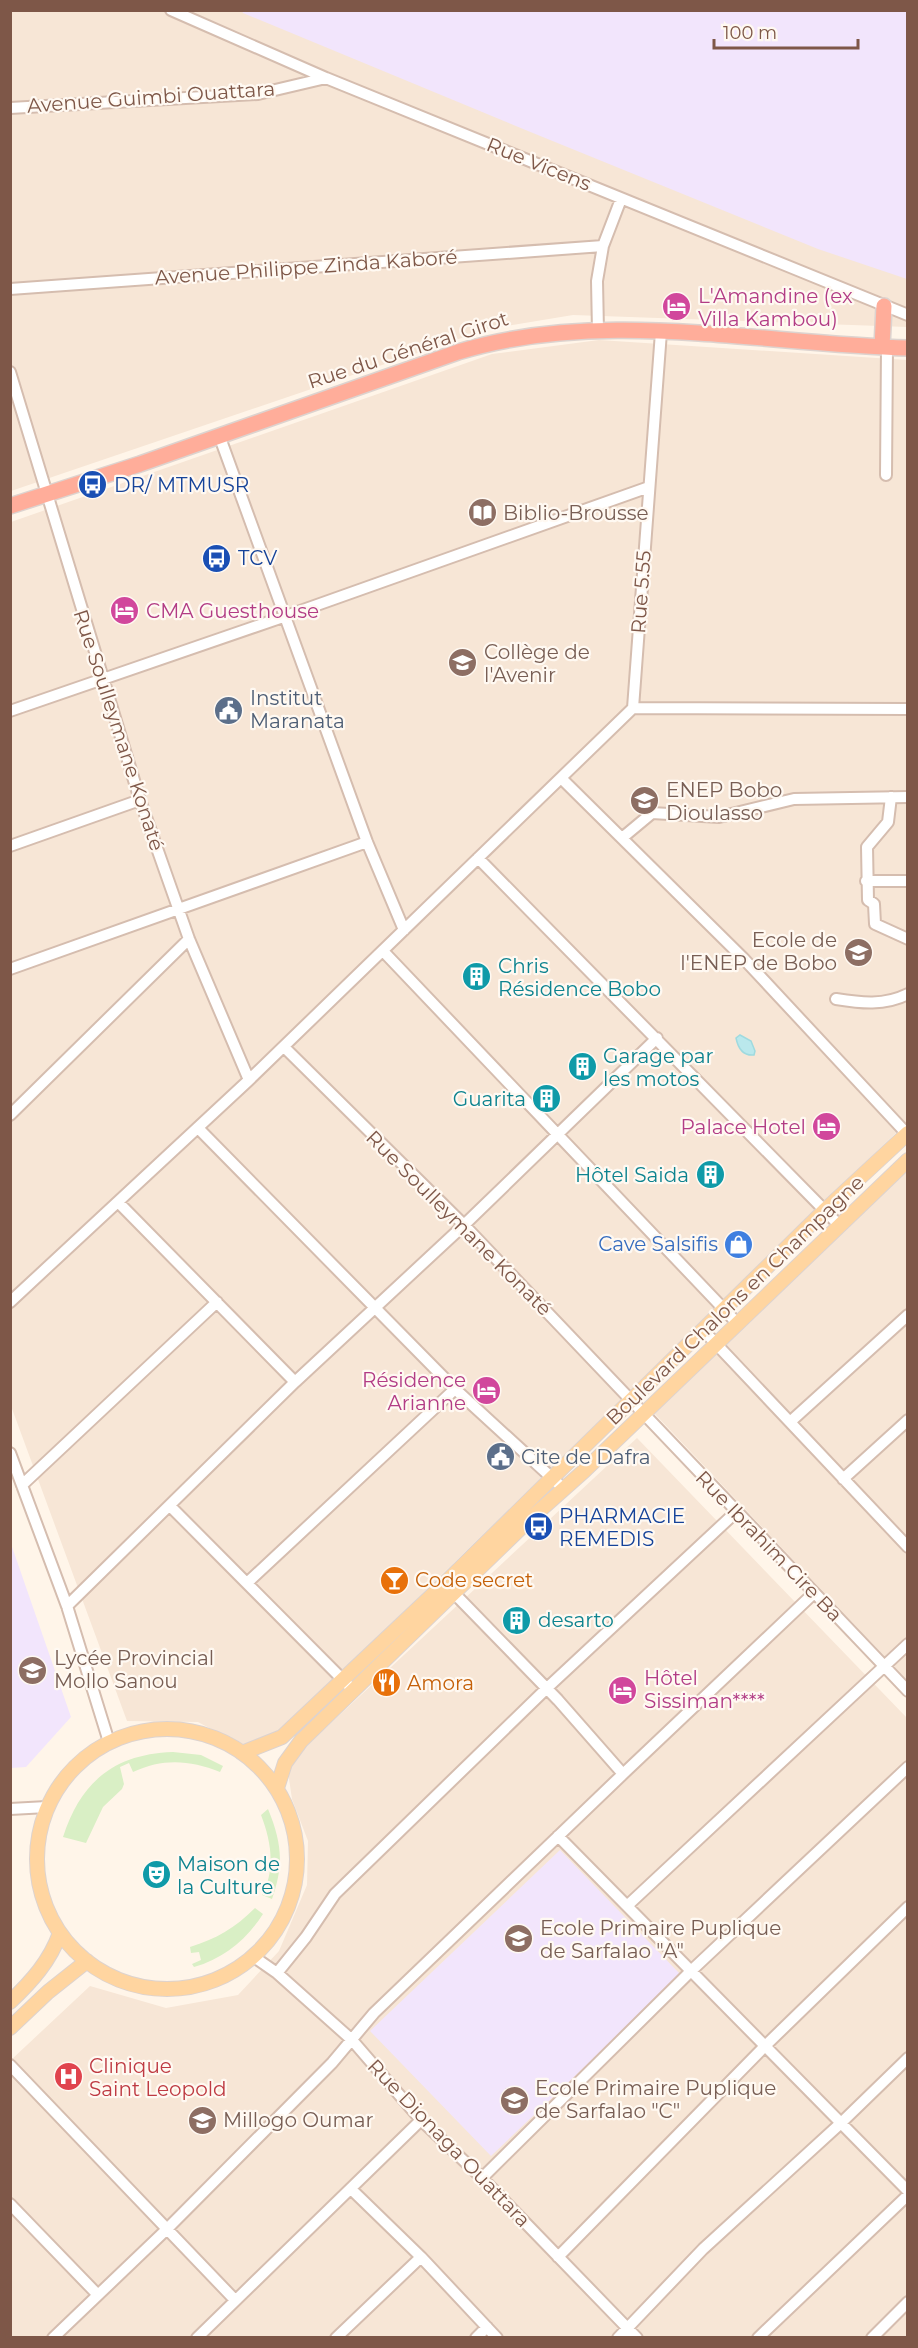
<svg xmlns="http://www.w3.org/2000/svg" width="918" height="2348" font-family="Montserrat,sans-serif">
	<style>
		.residential { fill: #f7e6d6 }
		.education { fill: #f2e5fc }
		.green { fill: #d9efc5 }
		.water { fill: #bae8ec; stroke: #9fdadf; stroke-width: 1.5 }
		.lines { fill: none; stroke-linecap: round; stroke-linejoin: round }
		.minor-casing { stroke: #d5bdaf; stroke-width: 14 }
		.major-casing { stroke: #ddd3cf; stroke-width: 16 }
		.highway-casing { stroke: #ddd3cf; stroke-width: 18 }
		.minor { stroke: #fff; stroke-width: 10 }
		.major { stroke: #ffd5a0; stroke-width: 14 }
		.highway { stroke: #ffad9a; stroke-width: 15 }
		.labels { text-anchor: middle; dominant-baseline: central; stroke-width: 4.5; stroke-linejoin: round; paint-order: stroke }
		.street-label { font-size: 20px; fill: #7e5748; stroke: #fff9f2 }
		.hotel-label { font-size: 20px; fill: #b23c85; stroke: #fff9f2; text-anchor: start }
		.transit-label { font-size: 20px; fill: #164399; stroke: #fff9f2; text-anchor: start }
		.education-label { font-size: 20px; fill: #785e54; stroke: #fff9f2; text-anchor: start }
		.service-label { font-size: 20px; fill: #4e5e75; stroke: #fff9f2; text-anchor: start }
		.culture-label { font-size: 20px; fill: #0d838f; stroke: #fff9f2; text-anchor: start }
		.shop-label { font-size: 20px; fill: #366cbe; stroke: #fff9f2; text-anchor: end }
		.food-label { font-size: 20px; fill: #c56008; stroke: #fff9f2; text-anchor: start }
		.health-label { font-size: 20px; fill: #be3a42; stroke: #fff9f2; text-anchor: start }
	</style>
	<rect width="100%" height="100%" fill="#fff5e9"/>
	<path class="residential" d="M10 11H907V327L573 315 488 329 11 491Z
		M599 340 907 360V1122L284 1728 243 1746 198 1722 127 1721 11 1406V522L492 354Z
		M907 1168V1680L654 1413Z
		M637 1438 907 1718V2337L11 2338V2060L90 1986 166 2008 238 1995 279 1951 307 1885 308 1841 292 1799 288 1772 303 1749Z"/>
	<path class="education" d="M242 11H907V279L818 249 528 131 243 13Z
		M10 1541 71 1717 26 1767 11 1768Z
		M560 1850 681 1975 491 2156 370 2031Z"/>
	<path class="green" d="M173 1752 201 1755 223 1766 220 1772C190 1760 163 1758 133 1772L129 1763 120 1767 124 1784 122 1789 103 1807 86 1843 63 1837C81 1781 115 1754 173 1752Z
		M268 1809C282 1843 284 1865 272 1899L262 1895C276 1869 271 1841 261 1815Z
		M255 1908 263 1914C246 1940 224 1958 194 1967L192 1964 201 1960 199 1952 191 1953 190 1947C216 1939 235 1928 255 1908Z"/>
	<path class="water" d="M740 1035 751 1041 755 1051 754 1055C743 1056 738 1048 736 1038Z"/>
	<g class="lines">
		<defs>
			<path id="minor" d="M171 10 326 78 908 315
				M10 108 258 94 326 78
				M10 289 603 246
				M598 331 597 281 603 246 621 199
				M10 372 140 800 189 939 249 1080
				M219 435 367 842 404 930
				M886 475 887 347
				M633 708 661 332
				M10 711 286 616 649 487
				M561 778 743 958 908 1135
				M891 797 888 822 867 847 868 900 874 904 875 924 908 939
				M622 838 652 813 719 817 794 799 908 797
				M10 846 140 800
				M478 858 839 1225
				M866 881H908
				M383 951 738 1324
				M10 969 367 842
				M836 999C861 1003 884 1006 908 994
				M284 1047 464 1225 908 1691
				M10 1115 189 939
				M198 1128 455 1389 564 1489
				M118 1202 295 1382
				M10 1302 249 1080 633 708 908 709
				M703 1330 908 1547
				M790 1422 908 1315
				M10 1453 67 1606 109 1742
				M843 1479 908 1420
				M22 1485 217 1302
				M170 1506 353 1690
				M247 1583 455 1389
				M449 1588 558 1700 623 1774
				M67 1606 295 1382 464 1225 657 1038
				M10 1809 47 1807
				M558 1836 908 2191
				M628 1905 908 1644
				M254 1957 277 1973 352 2040 421 2120 482 2178 637 2338
				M277 1973 306 1937 335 1894 547 1688 736 1512
				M10 2065 235 2300
				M482 2178 692 1970 908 1767
				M351 2189 421 2257 497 2338
				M10 2204 98 2295
				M558 2257 765 2046 908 1907
				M53 2338 167 2229 332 2063 374 2013 623 1774 814 1593
				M197 2338 421 2120
				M336 2338 421 2257
				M476 2338 487 2327
				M618 2338 703 2249 841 2123 908 2058
				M758 2338 908 2195
				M872 2338 908 2302"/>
			<path id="major" d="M37 1859a130 130 0 1 1 260 0a130 130 0 1 1-260 0Z
				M242 1753 282 1737 445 1583 824 1211 908 1133
				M277 1788 285 1763 301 1741 530 1519 584 1471 908 1160
				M10 2002C32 1981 50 1961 60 1933
				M10 2028 48 1992 87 1961"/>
			<path id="highway" d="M882 347 884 306
				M10 506 140 464 458 352C602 308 760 344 908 348"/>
		</defs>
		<use href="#minor" class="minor-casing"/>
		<use href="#major" class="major-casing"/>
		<use href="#highway" class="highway-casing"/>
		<use href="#minor" class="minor"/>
		<use href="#major" class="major"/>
		<use href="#highway" class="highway"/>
	</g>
	<defs>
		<symbol id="hotel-disc" viewBox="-11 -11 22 22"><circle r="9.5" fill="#d1479c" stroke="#fff9f2"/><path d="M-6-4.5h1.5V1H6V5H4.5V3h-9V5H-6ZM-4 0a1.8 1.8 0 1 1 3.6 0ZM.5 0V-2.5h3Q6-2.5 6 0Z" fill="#fff"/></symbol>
		<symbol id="bus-disc" viewBox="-11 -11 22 22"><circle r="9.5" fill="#1a4fb4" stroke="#fff9f2"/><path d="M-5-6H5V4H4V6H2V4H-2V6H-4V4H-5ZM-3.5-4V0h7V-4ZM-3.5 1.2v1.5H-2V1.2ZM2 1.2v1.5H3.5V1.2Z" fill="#fff"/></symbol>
		<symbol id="library-disc" viewBox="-11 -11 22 22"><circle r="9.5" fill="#8d6e63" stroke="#fff9f2"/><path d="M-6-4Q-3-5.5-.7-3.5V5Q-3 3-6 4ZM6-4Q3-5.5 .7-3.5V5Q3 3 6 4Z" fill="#fff"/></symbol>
		<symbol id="university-disc" viewBox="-11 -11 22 22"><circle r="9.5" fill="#8d6e63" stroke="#fff9f2"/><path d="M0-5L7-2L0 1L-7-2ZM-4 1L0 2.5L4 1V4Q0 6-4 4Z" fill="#fff"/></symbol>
		<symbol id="civic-disc" viewBox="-11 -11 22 22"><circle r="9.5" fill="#5c6f8a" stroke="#fff9f2"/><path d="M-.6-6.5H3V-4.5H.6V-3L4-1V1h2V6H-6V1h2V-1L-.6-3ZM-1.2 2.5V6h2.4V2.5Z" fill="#fff"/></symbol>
		<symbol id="school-disc" viewBox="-11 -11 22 22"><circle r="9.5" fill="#8d6e63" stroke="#fff9f2"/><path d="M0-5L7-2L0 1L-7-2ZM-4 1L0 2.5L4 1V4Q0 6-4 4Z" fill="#fff"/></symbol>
		<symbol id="building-disc" viewBox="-11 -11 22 22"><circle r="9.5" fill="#0f9aa8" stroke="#fff9f2"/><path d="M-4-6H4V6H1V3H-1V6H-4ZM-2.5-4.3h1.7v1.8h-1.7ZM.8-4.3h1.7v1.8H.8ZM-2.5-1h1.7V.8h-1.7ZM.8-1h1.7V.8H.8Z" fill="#fff"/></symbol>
		<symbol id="shop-disc" viewBox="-11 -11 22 22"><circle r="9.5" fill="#3f7fe0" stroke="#fff9f2"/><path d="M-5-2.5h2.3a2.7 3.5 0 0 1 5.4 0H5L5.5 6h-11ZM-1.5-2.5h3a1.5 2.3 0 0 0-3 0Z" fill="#fff"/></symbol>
		<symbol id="bar-disc" viewBox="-11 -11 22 22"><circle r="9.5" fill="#e8710a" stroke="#fff9f2"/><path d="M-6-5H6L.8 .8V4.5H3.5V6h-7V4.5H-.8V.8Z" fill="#fff"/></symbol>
		<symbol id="restaurant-disc" viewBox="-11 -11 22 22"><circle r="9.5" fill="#e8710a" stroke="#fff9f2"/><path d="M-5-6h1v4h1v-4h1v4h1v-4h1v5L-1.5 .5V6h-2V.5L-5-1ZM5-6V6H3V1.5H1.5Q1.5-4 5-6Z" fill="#fff"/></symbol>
		<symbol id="theatre-disc" viewBox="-11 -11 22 22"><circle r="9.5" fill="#0f9aa8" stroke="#fff9f2"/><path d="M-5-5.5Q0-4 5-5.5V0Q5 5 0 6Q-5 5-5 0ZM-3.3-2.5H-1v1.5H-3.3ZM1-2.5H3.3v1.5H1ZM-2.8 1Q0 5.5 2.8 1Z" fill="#fff"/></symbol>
		<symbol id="hospital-disc" viewBox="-11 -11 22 22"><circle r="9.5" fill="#e0444e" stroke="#fff9f2"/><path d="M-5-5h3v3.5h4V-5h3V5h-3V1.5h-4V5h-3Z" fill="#fff"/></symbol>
	</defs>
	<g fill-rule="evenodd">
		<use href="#hotel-disc" x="660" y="290" width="33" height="33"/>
		<use href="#bus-disc" x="76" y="468" width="33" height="33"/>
		<use href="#library-disc" x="466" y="496" width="33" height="33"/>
		<use href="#bus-disc" x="200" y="542" width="33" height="33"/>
		<use href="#hotel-disc" x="108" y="594" width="33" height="33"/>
		<use href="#university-disc" x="446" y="646" width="33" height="33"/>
		<use href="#civic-disc" x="212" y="694" width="33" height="33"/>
		<use href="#school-disc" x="628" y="784" width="33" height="33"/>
		<use href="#school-disc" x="842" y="936" width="33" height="33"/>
		<use href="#building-disc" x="460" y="960" width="33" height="33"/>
		<use href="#building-disc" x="566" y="1050" width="33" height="33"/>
		<use href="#building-disc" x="530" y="1082" width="33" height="33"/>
		<use href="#hotel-disc" x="810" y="1110" width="33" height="33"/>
		<use href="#building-disc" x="694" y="1158" width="33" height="33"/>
		<use href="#shop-disc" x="722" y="1228" width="33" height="33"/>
		<use href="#hotel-disc" x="470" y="1374" width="33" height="33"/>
		<use href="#civic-disc" x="484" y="1440" width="33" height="33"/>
		<use href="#bus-disc" x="522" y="1510" width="33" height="33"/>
		<use href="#bar-disc" x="378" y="1564" width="33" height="33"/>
		<use href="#building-disc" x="500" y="1604" width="33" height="33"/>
		<use href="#school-disc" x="16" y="1654" width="33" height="33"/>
		<use href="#restaurant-disc" x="370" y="1666" width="33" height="33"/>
		<use href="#hotel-disc" x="606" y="1674" width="33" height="33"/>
		<use href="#theatre-disc" x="140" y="1858" width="33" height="33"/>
		<use href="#school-disc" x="502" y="1922" width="33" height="33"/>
		<use href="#hospital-disc" x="52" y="2060" width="33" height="33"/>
		<use href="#school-disc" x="498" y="2084" width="33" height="33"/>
		<use href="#school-disc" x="186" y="2104" width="33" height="33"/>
	</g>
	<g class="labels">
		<g class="street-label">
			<text transform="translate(151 97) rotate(-4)">Avenue Guimbi Ouattara</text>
			<text transform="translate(539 164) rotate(22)">Rue Vicens</text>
			<text transform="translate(306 267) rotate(-4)">Avenue Philippe Zinda Kaboré</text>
			<text transform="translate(408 350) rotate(-18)">Rue du Général Girot</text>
			<text transform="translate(641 592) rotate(-86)">Rue 5.55</text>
			<text transform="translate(119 730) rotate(72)">Rue Soulleymane Konaté</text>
			<text transform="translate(459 1223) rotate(45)">Rue Soulleymane Konaté</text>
			<text transform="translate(735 1300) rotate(-44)">Boulevard Chalons en Champagne</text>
			<text transform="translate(769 1546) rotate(46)">Rue Ibrahim Cire Ba</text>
			<text transform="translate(449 2143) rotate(46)">Rue Dionaga Ouattara</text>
		</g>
		<g class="hotel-label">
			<text x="698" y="296">L'Amandine (ex<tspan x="698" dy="23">Villa Kambou)</tspan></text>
			<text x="146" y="611">CMA Guesthouse</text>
			<text x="806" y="1127" text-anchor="end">Palace Hotel</text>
			<text x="466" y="1380" text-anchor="end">Résidence<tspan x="466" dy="23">Arianne</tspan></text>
			<text x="644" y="1678">Hôtel<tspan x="644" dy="23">Sissiman****</tspan></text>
		</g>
		<g class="transit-label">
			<text x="114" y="485">DR/ MTMUSR</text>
			<text x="238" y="558">TCV</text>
			<text x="559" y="1516">PHARMACIE<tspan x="559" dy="23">REMEDIS</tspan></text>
		</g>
		<g class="education-label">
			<text x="503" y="513">Biblio-Brousse</text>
			<text x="484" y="652">Collège de<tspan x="484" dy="23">l'Avenir</tspan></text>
			<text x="666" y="790">ENEP Bobo<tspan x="666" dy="23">Dioulasso</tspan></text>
			<text x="837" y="940" text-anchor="end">Ecole de<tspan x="837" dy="23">l'ENEP de Bobo</tspan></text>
			<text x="54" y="1658">Lycée Provincial<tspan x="54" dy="23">Mollo Sanou</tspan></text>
			<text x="540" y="1928">Ecole Primaire Puplique<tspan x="540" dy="23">de Sarfalao "A"</tspan></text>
			<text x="535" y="2088">Ecole Primaire Puplique<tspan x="535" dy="23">de Sarfalao "C"</tspan></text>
			<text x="223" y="2120">Millogo Oumar</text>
		</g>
		<g class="service-label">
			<text x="250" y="698">Institut<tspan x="250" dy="23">Maranata</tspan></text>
			<text x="521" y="1457">Cite de Dafra</text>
		</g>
		<g class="culture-label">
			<text x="498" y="966">Chris<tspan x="498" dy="23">Résidence Bobo</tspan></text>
			<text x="603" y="1056">Garage par<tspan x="603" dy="23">les motos</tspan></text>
			<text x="526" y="1099" text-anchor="end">Guarita</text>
			<text x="689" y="1175" text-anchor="end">Hôtel Saida</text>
			<text x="538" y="1620">desarto</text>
			<text x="177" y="1864">Maison de<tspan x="177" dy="23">la Culture</tspan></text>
		</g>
		<g class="shop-label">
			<text x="718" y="1244">Cave Salsifis</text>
		</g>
		<g class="food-label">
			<text x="415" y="1580">Code secret</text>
			<text x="407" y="1683">Amora</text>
		</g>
		<g class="health-label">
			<text x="89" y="2066">Clinique<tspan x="89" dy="23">Saint Leopold</tspan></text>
		</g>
	</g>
	<rect width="918" height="2348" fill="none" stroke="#7e5748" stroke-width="24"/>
	<path d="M714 39v9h144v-9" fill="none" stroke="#7e5748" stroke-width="3"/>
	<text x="723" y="39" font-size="18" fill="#7e5748" stroke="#fff9f2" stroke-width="4.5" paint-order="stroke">100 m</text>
</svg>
